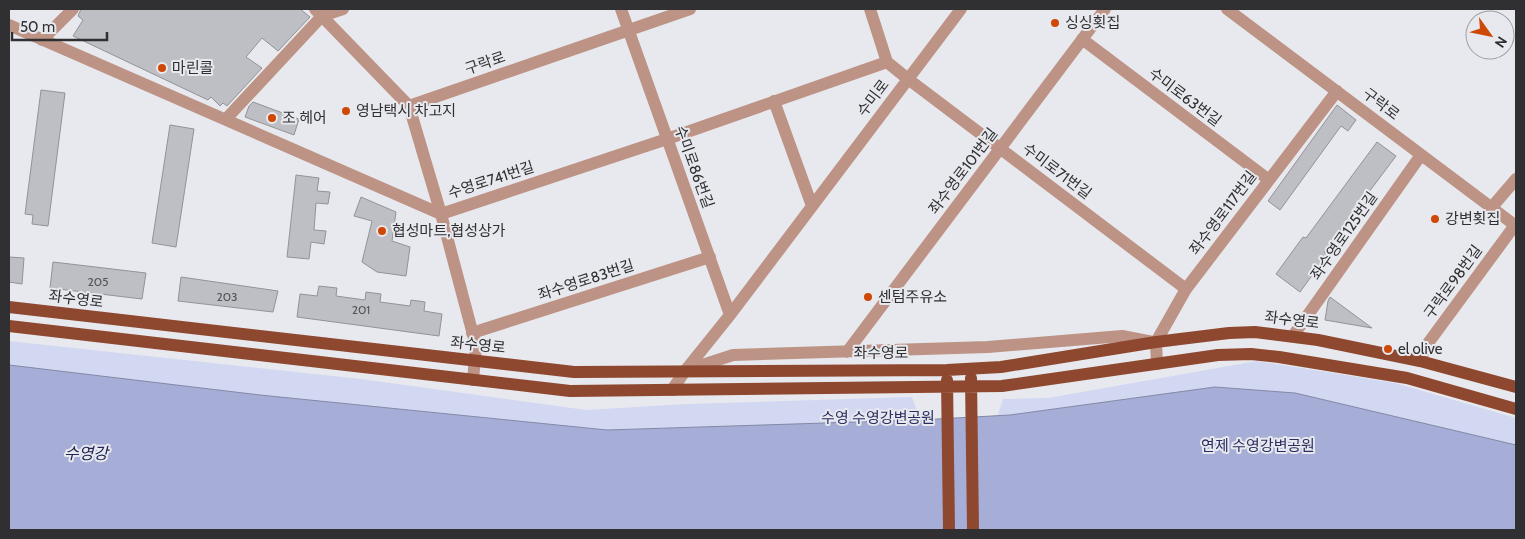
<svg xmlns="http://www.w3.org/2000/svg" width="1525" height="539" font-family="Cabin,'Noto Sans KR',sans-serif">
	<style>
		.green { fill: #d2d7f2 }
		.water { fill: #a6aed7; stroke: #8388a6 }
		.building { fill: #bebfc4; stroke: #929398 }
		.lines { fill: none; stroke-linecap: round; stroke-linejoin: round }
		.minor { stroke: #bc9385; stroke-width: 12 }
		.major { stroke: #8e4830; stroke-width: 12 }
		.poi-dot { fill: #ce4807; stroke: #e8e9ee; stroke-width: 2 }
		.labels { text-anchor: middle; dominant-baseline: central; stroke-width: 4; stroke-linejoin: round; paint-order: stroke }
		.number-label { font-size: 12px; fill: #545456 }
		.poi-label { font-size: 15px; fill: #303032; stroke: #e8e9ee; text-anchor: start }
		.street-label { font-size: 15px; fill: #303032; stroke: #e8e9ee }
		.park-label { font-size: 15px; fill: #292d60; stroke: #e8e9ee }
		.water-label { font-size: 16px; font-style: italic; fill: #202456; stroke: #e8e9ee }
	</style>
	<rect width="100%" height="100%" fill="#e8e9ee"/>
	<path class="green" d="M9 341 361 379 586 410 688 404 912 397 927 439 589 442 9 376Z
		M1257 361 1395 383 1516 418V530L990 439 1003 399 1048 398Z"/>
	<path class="water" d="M9 365 260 395 607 430 919 420 1010 415 1215 387 1295 393 1516 445V530H9Z"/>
	<path class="building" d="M81 9H300L310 17 278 51 262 38 246 57 262 68 227 106 223 103 220 106 211 97 208 100 73 36 83 20 78 16Z
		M41 90 65 93 48 226 32 224 33 215 25 214Z
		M253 102 299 119 294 135 245 117 249 106Z
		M1337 105 1356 120 1348 131 1341 126 1280 210 1268 201Z
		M170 125 194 129 176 247 152 243Z
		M1377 142 1396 156 1324 252 1327 255 1300 292 1276 274 1303 237 1306 238Z
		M296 175 319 178 317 191 330 192 328 204 316 203 314 230 326 231 324 244 311 242 309 259 287 257Z
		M361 197 396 212 392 241 410 247 406 276 377 272 362 262 372 221 354 216Z
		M9 257 24 258 22 284 9 282Z
		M53 262 146 273 142 299 50 288Z
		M181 277 278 291 273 312 178 301Z
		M319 286 337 288 336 296 365 300 366 292 381 294 380 302 410 306 411 300 425 302 424 311 442 314 439 336 297 317 300 294 317 296Z
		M1330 297 1372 328 1325 320 1328 301Z"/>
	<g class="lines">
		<path class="minor" d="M315 9 409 106 441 214 476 346 473 380
			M621 9 730 315
			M870 9 887 62
			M1227 9 1516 226
			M9 25 441 214 667 139 887 62 908 79 1186 289
			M1082 39 1269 180
			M42 40 73 9
			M774 101 812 206
			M409 106 690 9
			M226 119 322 16 343 9
			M1492 207 1516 179
			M472 333 710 257
			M1293 336 1421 155
			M847 352 1105 9
			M1420 361 1426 346 1515 225
			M1157 364 1156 342 1186 289 1337 91
			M687 370 733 355 988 347 1122 336 1153 342
			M672 390 685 371 730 315 961 9"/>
		<path class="major" d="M9 307 574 372 947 370 1001 367 1156 342 1229 333 1255 332 1318 340 1420 361 1516 387
			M9 326 570 391 1002 386 1218 355 1251 354 1279 357 1407 378 1516 409
			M971 378 973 530
			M947 380 949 530"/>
	</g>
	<g class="poi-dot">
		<circle cx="1055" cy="23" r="5"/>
		<circle cx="162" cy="68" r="5"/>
		<circle cx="346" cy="111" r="5"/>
		<circle cx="272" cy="118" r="5"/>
		<circle cx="1435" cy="219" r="5"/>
		<circle cx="382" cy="231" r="5"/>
		<circle cx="868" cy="297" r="5"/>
		<circle cx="1388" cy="349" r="5"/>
	</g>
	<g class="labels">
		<g class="number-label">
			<text x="98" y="281">205</text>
			<text x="227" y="296">203</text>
			<text x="361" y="309">201</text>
		</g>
		<g class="poi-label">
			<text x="1065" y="23">싱싱횟집</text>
			<text x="172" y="68">마린콜</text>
			<text x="356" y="111">영남택시 차고지</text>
			<text x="282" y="118">조 헤어</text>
			<text x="1445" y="219">강변횟집</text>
			<text x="392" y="231">협성마트,협성상가</text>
			<text x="878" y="297">센텀주유소</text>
			<text x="1398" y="349">el olive</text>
		</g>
		<g class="street-label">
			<text transform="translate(485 63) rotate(-19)">구락로</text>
			<text transform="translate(1185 97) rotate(37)">수미로63번길</text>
			<text transform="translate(873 98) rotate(-53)">수미로</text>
			<text transform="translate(1381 104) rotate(37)">구락로</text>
			<text transform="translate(694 167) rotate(70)">수미로86번길</text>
			<text transform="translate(963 171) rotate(-53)">좌수영로101번길</text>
			<text transform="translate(1057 171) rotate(37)">수미로71번길</text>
			<text transform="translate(491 180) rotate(-18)">수영로741번길</text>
			<text transform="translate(1223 213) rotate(-53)">좌수영로117번길</text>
			<text transform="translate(1344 236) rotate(-55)">좌수영로125번길</text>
			<text transform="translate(586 280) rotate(-18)">좌수영로83번길</text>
			<text transform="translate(1453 282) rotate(-54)">구락로98번길</text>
			<text transform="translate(76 299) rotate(7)">좌수영로</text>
			<text transform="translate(1292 320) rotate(7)">좌수영로</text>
			<text transform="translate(478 345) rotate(6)">좌수영로</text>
			<text x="881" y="353">좌수영로</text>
		</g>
		<g class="park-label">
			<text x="878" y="418">수영 수영강변공원</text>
			<text x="1258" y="446">연제 수영강변공원</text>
		</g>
		<g class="water-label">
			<text x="86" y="453">수영강</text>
		</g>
	</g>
	<rect width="1525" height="539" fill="none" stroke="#303032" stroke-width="20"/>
	<g transform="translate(1490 35) rotate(123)"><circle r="24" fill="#e8e9ee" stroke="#9e9fa3"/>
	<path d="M0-4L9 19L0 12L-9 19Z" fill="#ce4807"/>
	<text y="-8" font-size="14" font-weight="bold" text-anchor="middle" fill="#303032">N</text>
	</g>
	<path d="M12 32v8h95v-8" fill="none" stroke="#303032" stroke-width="2.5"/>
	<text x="20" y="32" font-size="15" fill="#303032" stroke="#e8e9ee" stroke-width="4" paint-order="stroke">50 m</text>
</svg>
